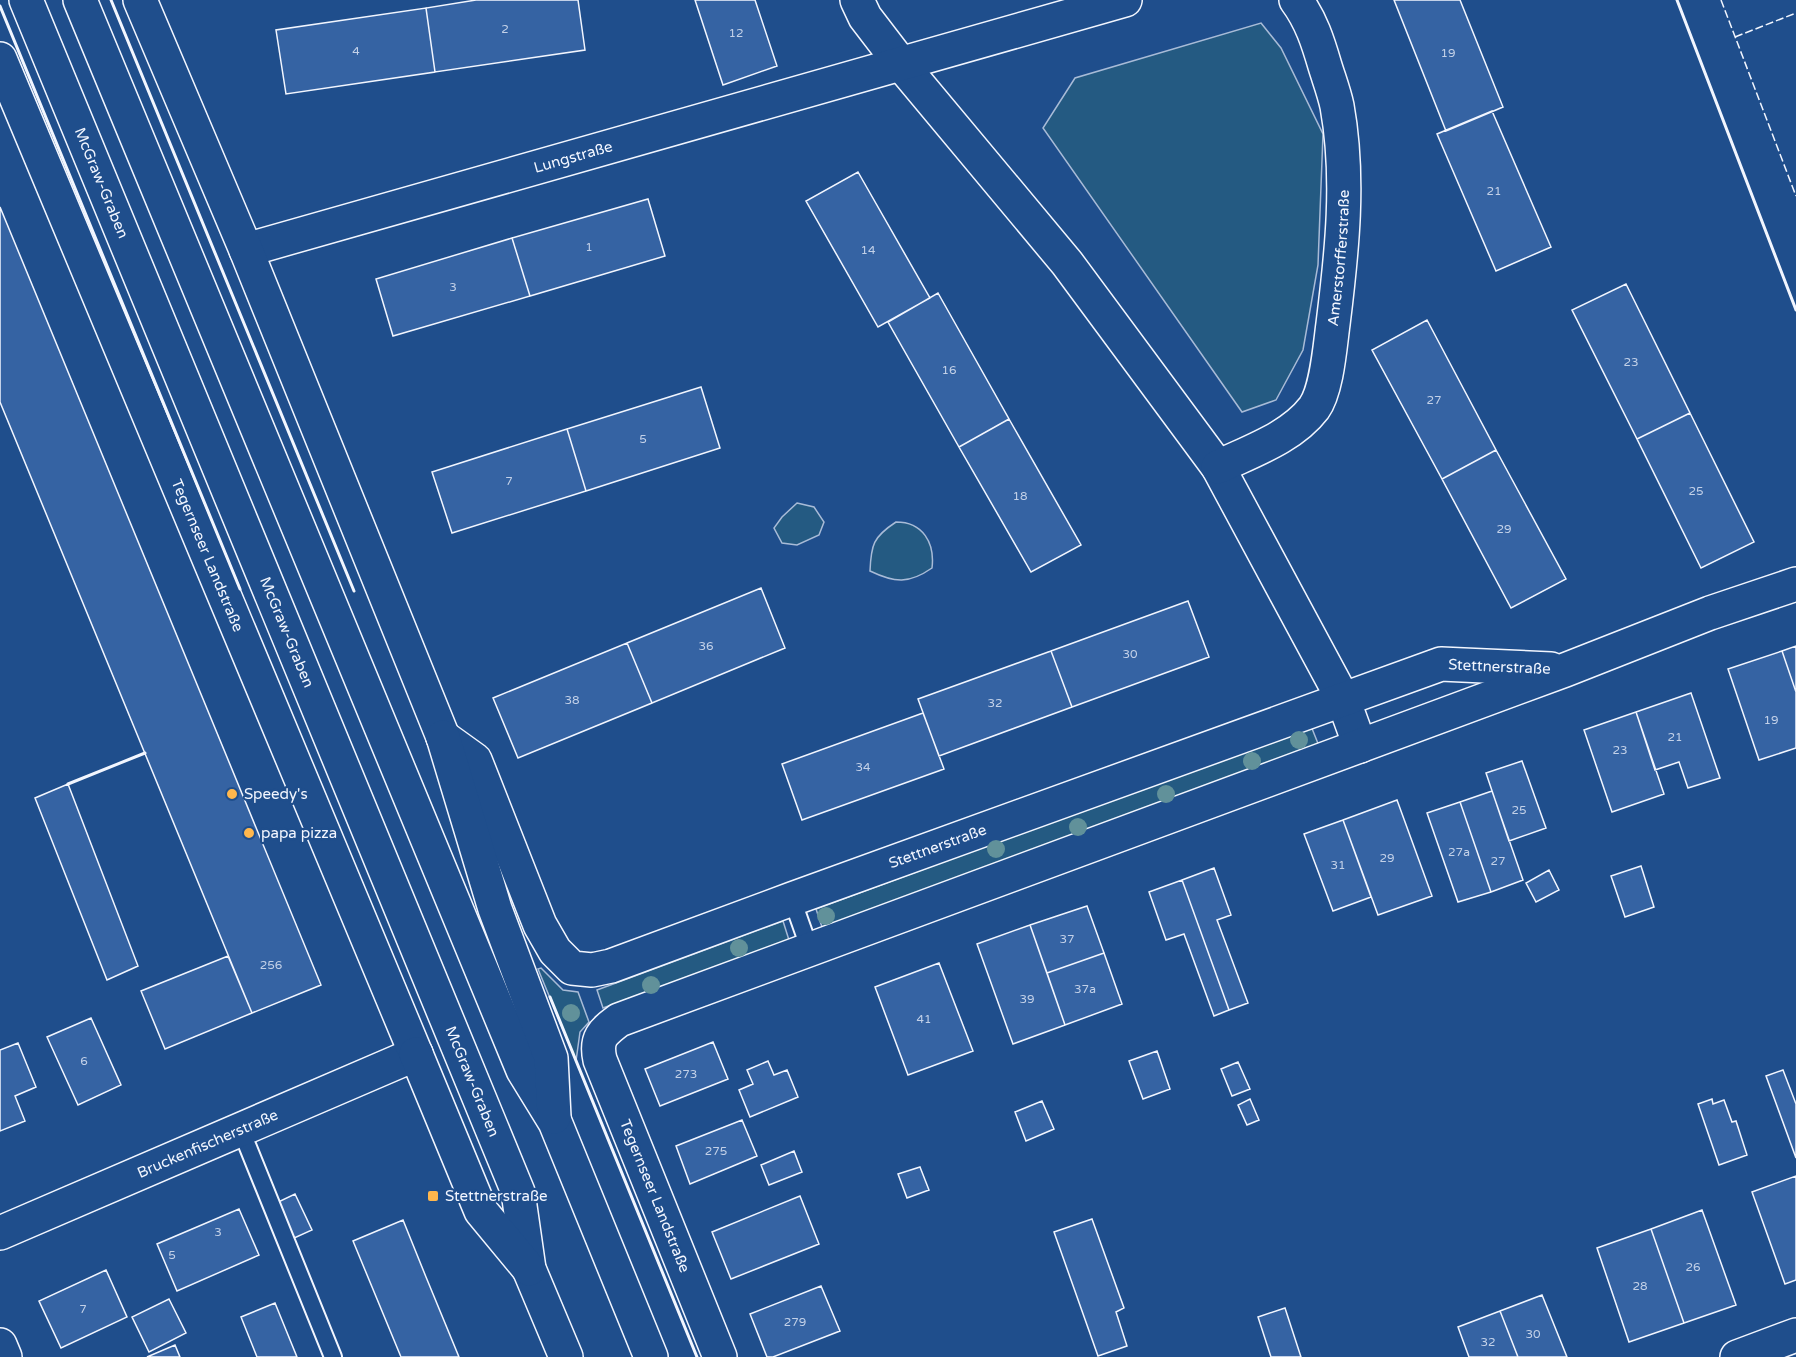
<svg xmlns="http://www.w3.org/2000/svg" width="1796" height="1357" font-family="'Varela Round',sans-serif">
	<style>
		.green { fill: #245a82; stroke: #a8bbd7; stroke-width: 1.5 }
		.building { fill: #3563a3; stroke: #f2f6ff; stroke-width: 1.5 }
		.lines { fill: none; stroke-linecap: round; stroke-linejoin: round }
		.lane-casing { stroke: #f2f6ff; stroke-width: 20 }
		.street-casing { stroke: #f2f6ff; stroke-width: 36 }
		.secondary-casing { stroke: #f2f6ff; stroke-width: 36 }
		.highway-casing { stroke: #f2f6ff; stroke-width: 36 }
		.lane { stroke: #1f4e8c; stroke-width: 16 }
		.street { stroke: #1f4e8c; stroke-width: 33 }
		.secondary { stroke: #1f4e8c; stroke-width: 33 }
		.highway { stroke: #1f4e8c; stroke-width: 33 }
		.fence { stroke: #f2f6ff; stroke-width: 1.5; stroke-dasharray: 8 3; stroke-linecap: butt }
		.wall { stroke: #f2f6ff; stroke-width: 3 }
		.tree { fill: #61919a }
		.poi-dot { fill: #ffb74d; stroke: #1f4e8c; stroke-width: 2 }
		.labels { text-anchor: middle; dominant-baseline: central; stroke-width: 4.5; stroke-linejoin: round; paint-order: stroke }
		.number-label { font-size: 12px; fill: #c3d1e8 }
		.street-label { font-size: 15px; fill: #f2f6ff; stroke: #1f4e8c }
		.poi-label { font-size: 15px; fill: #f2f6ff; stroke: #1f4e8c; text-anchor: start }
	</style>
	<rect width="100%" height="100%" fill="#1f4e8c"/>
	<path class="green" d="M1261 23 1281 48 1323 134 1318 265 1303 350 1276 400 1242 412 1043 128 1075 78Z
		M797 503 814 507 824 522 819 535 797 545 782 543 774 528 782 517Z
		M896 522C923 522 935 543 932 568 909 584 895 583 870 571 871 545 873 537 896 522Z
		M1311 726 1319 746 823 930 816 909Z
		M783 921 789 940 603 1008 597 990Z
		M541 968 563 990 578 992 589 1022 580 1032 576 1061 538 969Z"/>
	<path class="building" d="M476 0H578L585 50 435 72 426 8Z
		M695 0H755L777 66 723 85Z
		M1394 0H1460L1503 107 1446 131Z
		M426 8 435 72 286 94 276 30Z
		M1492 111 1551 247 1496 271 1437 134Z
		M858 172 930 298 878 327 806 201Z
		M648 199 665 256 530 296 512 238Z
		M0 207 321 985 252 1013 0 402Z
		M512 238 530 296 393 336 376 279Z
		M1626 284 1690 413 1637 439 1572 310Z
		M938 293 1009 419 959 447 888 322Z
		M1427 320 1496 450 1442 479 1372 350Z
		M701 387 720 448 586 491 567 429Z
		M1690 413 1754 542 1701 568 1637 439Z
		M1009 419 1081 545 1031 572 959 447Z
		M567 429 586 491 452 533 432 472Z
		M1496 450 1566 579 1511 608 1442 479Z
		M761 588 785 648 652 703 627 643Z
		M1188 601 1209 657 1072 707 1051 651Z
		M627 643 652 703 518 758 493 698Z
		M1796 646V692L1782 651Z
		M1051 651 1072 707 939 756 918 699Z
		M1782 651 1796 692V748L1759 760 1728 669Z
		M1691 693 1720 778 1688 788 1679 762 1655 770 1636 712Z
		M1636 712 1664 794 1612 812 1584 730Z
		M923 713 944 769 802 820 782 764Z
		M1522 761 1546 828 1509 841 1486 773Z
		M68 784 138 966 107 980 35 798Z
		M1492 791 1523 880 1491 892 1460 802Z
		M1397 800 1432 896 1378 915 1343 820Z
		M1460 802 1491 892 1458 902 1427 813Z
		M1343 820 1371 897 1333 911 1304 834Z
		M1641 866 1654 907 1625 917 1611 876Z
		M1214 868 1231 915 1217 920 1248 1003 1229 1010 1182 880Z
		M1549 870 1559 890 1536 902 1526 883Z
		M1182 880 1229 1010 1214 1016 1184 934 1166 940 1149 892Z
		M1087 906 1104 953 1047 973 1030 925Z
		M1030 925 1065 1025 1013 1044 977 944Z
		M1104 953 1122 1004 1065 1025 1047 973Z
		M228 956 252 1013 165 1049 141 991Z
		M939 963 973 1051 908 1075 875 987Z
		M91 1018 121 1085 78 1105 47 1037Z
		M713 1042 728 1079 660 1106 645 1069Z
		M18 1043 36 1087 15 1096 25 1121 0 1131V1050Z
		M1157 1051 1170 1089 1143 1099 1129 1061Z
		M768 1061 774 1075 787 1070 798 1097 750 1117 739 1090 753 1084 747 1070Z
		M1238 1062 1250 1089 1232 1096 1221 1069Z
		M1783 1070 1796 1104V1158L1766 1076Z
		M1250 1099 1259 1120 1247 1125 1238 1105Z
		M1712 1099 1713 1104 1724 1100 1732 1122 1736 1121 1747 1155 1719 1165 1698 1104Z
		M1042 1101 1054 1129 1026 1141 1015 1112Z
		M742 1120 757 1156 690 1184 676 1146Z
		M794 1151 802 1172 769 1185 761 1165Z
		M920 1167 929 1190 907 1198 898 1174Z
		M1796 1176V1280L1785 1284 1752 1192Z
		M295 1194 312 1230 292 1239 276 1203Z
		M800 1196 819 1244 731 1279 712 1232Z
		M239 1209 259 1255 177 1291 157 1244Z
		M1702 1210 1736 1305 1684 1323 1651 1229Z
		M1092 1219 1124 1308 1116 1312 1127 1346 1098 1356 1054 1232Z
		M403 1220 426 1277 459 1357H401L353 1241Z
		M1651 1229 1684 1323 1629 1342 1597 1248Z
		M106 1270 127 1317 61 1348 39 1301Z
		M821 1286 840 1331 773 1357H767L750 1314Z
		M1542 1295 1567 1357H1518L1500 1311Z
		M169 1299 186 1333 149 1352 132 1317Z
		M275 1303 297 1357H257L241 1317Z
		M1285 1308 1301 1357H1271L1258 1317Z
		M1500 1311 1518 1357H1469L1458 1327Z
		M175 1345 180 1357H147Z"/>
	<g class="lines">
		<defs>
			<path id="lane" d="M792 899 810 950
				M241 1130 333 1357"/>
			<g id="street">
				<path d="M857 0 865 17 901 64 1067 263 1218 467 1343 699 1360 746"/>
				<path id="s1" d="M246 250 1125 0"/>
				<path id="s2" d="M1218 467C1251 451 1291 438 1314 408 1327 390 1330 346 1333 324 1342 252 1350 178 1337 106 1334 92 1329 79 1325 66 1318 42 1311 20 1296 0"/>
				<path id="s3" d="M443 737 475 760 540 925 555 951 572 968 592 970 611 966 792 899 1441 664 1551 669"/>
				<path id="s4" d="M0 1233 416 1054"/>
				<path d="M0 1345 5 1357"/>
				<path d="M720 1357 600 1060C595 1038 603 1032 619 1020L1565 670 1710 613 1796 584"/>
				<path d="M1737 1357 1796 1335"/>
			</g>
			<g id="secondary">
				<path d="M140 0 246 250 443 737"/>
				<path id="s5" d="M0 59 416 1054"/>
			</g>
			<g id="highway">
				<path id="s6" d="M26 0 518 1192 529 1269 566 1357"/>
				<path d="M80 0 523 1070 555 1122 651 1357"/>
				<path d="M443 737 495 909 551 1058 554 1117"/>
				<path d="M416 1054 481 1211 529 1269"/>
			</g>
		</defs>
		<use href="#lane" class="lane-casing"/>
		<use href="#street" class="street-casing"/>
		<use href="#secondary" class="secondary-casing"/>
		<use href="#highway" class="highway-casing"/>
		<use href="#lane" class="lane"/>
		<use href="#street" class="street"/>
		<use href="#secondary" class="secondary"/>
		<use href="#highway" class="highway"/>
		<path class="fence" d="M1721 0 1796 196
			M1735 37 1796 13"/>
		<path class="wall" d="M111 0 354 591
			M1677 0 1796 310
			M0 6 240 589
			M68 784 145 753
			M550 997 697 1357"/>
	</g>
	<g class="tree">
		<circle cx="1299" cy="740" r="9"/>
		<circle cx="1252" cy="761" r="9"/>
		<circle cx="1166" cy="794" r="9"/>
		<circle cx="1078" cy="827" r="9"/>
		<circle cx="996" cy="849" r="9"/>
		<circle cx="826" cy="916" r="9"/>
		<circle cx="739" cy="948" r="9"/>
		<circle cx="651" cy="985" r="9"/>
		<circle cx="571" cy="1013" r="9"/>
	</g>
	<g class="poi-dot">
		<circle cx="232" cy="794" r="6"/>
		<circle cx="249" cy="833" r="6"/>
		<rect x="427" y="1190" width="12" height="12" rx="3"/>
	</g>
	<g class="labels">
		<g class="number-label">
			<text x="505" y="29">2</text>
			<text x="736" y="33">12</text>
			<text x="356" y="51">4</text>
			<text x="1448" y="53">19</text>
			<text x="1494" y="191">21</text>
			<text x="589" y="247">1</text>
			<text x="868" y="250">14</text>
			<text x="453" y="287">3</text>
			<text x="1631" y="362">23</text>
			<text x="949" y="370">16</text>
			<text x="1434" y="400">27</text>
			<text x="643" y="439">5</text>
			<text x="509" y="481">7</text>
			<text x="1696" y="491">25</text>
			<text x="1020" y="496">18</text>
			<text x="1504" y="529">29</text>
			<text x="706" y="646">36</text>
			<text x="1130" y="654">30</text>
			<text x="572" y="700">38</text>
			<text x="995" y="703">32</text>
			<text x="1771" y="720">19</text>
			<text x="1675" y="737">21</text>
			<text x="1620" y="750">23</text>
			<text x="863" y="767">34</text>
			<text x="1519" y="810">25</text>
			<text x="1459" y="852">27a</text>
			<text x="1387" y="858">29</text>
			<text x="1498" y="861">27</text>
			<text x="1338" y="865">31</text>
			<text x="1067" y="939">37</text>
			<text x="271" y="965">256</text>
			<text x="1085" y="989">37a</text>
			<text x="1027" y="999">39</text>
			<text x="924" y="1019">41</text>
			<text x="84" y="1061">6</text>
			<text x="686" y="1074">273</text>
			<text x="716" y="1151">275</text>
			<text x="218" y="1232">3</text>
			<text x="172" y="1255">5</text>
			<text x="1693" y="1267">26</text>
			<text x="1640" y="1286">28</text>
			<text x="83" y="1309">7</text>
			<text x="795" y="1322">279</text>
			<text x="1533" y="1334">30</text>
			<text x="1488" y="1342">32</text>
		</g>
		<g class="street-label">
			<text stroke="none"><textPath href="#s1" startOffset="340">Lungstraße</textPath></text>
			<text stroke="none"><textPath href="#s6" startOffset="198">McGraw-Graben</textPath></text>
			<text stroke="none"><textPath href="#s2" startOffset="267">Amerstorfferstraße</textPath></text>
			<text stroke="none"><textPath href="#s5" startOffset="538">Tegernseer Landstraße</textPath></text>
			<text stroke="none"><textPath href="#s6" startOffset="684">McGraw-Graben</textPath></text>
			<text stroke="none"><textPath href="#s3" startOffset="1252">Stettnerstraße</textPath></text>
			<text stroke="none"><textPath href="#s3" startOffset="658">Stettnerstraße</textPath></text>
			<text stroke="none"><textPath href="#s6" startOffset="1170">McGraw-Graben</textPath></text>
			<text stroke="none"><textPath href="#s4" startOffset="226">Bruckenfischerstraße</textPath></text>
			<text transform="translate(655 1196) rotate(68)">Tegernseer Landstraße</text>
		</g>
		<g class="poi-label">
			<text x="244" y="794">Speedy's</text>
			<text x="261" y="833">papa pizza</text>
			<text x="445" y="1196">Stettnerstraße</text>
		</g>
	</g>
</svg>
